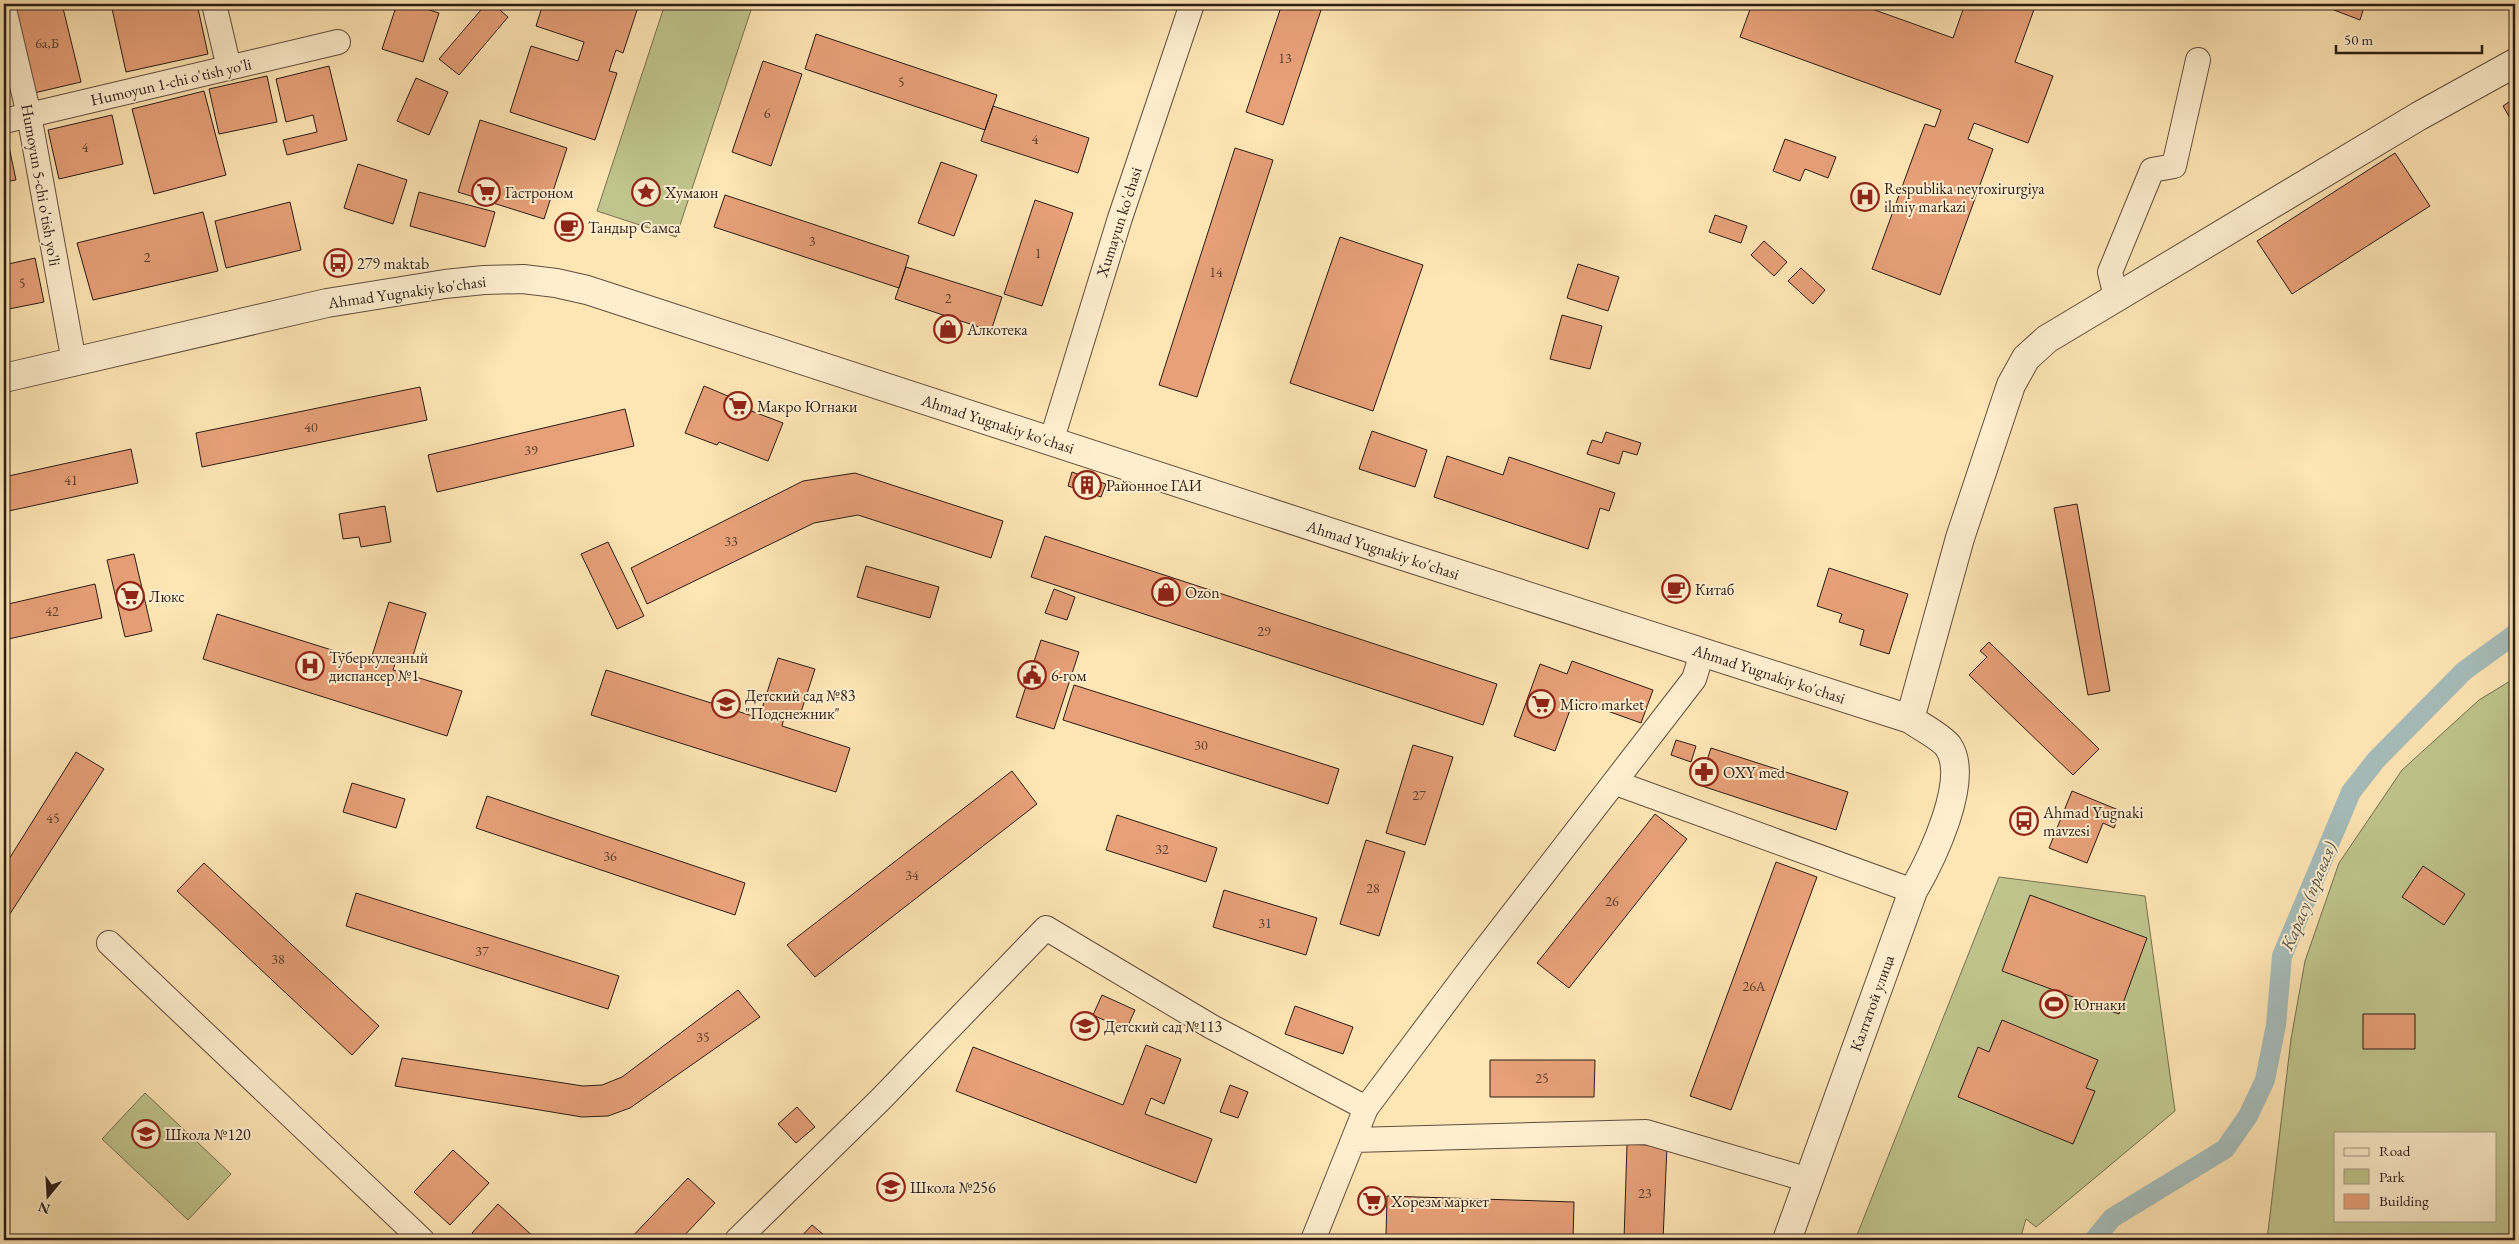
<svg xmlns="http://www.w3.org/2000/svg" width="2519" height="1244" font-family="'EB Garamond',serif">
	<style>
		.green { fill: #c0c58d; stroke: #757052; fill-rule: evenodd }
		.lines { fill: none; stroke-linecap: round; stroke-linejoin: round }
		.canal { stroke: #a6bcb9; stroke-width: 20 }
		.building { fill: #e7a078; stroke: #2a1c16 }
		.minor-casing { stroke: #5f4e3e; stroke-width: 26 }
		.tertiary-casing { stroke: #5f4e3e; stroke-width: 30 }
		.minor { stroke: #feeece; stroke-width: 24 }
		.tertiary { stroke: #feeece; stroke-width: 28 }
		.labels { text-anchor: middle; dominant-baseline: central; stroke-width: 4; stroke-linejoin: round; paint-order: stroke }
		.number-label { font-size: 14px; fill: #593d2e }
		.street-label { font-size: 16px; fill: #2a1c16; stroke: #feeece }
		.poi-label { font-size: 16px; fill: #2a1c16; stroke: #feeece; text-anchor: start }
		.water-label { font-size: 18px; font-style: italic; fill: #55544f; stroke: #feeece }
	</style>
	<rect width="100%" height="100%" fill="#fee5b4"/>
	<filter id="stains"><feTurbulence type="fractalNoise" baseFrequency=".004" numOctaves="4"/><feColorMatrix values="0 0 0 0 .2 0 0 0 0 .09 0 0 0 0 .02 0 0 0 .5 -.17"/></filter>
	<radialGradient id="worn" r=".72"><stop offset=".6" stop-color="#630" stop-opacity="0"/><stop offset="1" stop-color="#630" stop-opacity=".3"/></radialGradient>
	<path class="green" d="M665 4H753L676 237 597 211Z
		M2515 678V1240H2267L2291 1039 2305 961 2339 863 2402 770 2479 700ZM2335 1133H2495V1220H2335Z
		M1999 877 2145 896 2175 1111 2036 1227 2026 1219 2020 1240H1855Z
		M145 1093 231 1174 188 1220 102 1139Z"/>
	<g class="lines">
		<path class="canal" d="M2094 1240 2112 1218 2225 1149 2248 1116 2265 1080 2276 1025 2282 956 2351 792 2376 760 2464 671 2515 634"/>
	</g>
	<path class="building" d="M12 4H62L81 82 34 93Z
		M111 4H197L208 54 126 72Z
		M243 4H262L244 7Z
		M397 4H411L439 13 423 62 382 49Z
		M486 4H493L508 17 459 75 439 59Z
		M543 4H639L623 53 616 50 609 71 617 73 595 140 510 112 531 46 578 61 584 42 536 26Z
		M1083 4H1100L1098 9Z
		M1282 4H1323L1283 125 1246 112Z
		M1752 4H1858L1953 38 1965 4H2036L2015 62 2053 76 2028 143 1974 123 1968 139 1993 149 1940 295 1872 269 1925 124 1935 127 1941 110 1740 37Z
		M2336 4H2365L2360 20 2334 10Z
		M2470 4H2482L2480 9Z
		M816 34 997 95 985 130 805 69Z
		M763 61 802 74 771 166 732 152Z
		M329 66 347 140 287 155 283 140 317 132 313 115 286 122 276 79Z
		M267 76 277 122 219 134 209 89Z
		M416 78 448 92 429 135 397 121Z
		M204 91 226 175 154 194 132 109Z
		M2515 98V127L2503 106Z
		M993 106 1089 138 1078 173 981 141Z
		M112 115 123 164 59 179 48 130Z
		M480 120 567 148 544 219 458 192Z
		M7 137 16 180 4 182V138Z
		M1785 139 1836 157 1828 178 1805 169 1800 181 1773 171Z
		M1235 148 1273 160 1197 397 1159 385Z
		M2395 153 2430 206 2292 294 2257 241Z
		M941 162 977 175 954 236 918 223Z
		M358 164 407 180 393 224 344 208Z
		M419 192 495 212 485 247 410 226Z
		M725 195 909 256 899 288 714 227Z
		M1035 200 1073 213 1042 306 1004 294Z
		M290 202 301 250 226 268 215 221Z
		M203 212 218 271 93 300 77 243Z
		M1715 215 1747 226 1741 243 1709 232Z
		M1340 237 1423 265 1373 411 1290 383Z
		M1764 241 1787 262 1774 276 1751 255Z
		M35 258 44 302 4 310V265Z
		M1578 264 1619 277 1608 311 1567 298Z
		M906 267 1002 297 991 331 895 299Z
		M1801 268 1825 290 1813 304 1788 281Z
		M1562 315 1602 326 1590 369 1550 359Z
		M704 386 735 399 733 404 783 423 768 461 719 442 717 445 685 433Z
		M420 387 427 420 202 467 196 433Z
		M625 409 634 446 437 492 428 455Z
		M1372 431 1427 450 1415 487 1359 469Z
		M1606 432 1641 443 1637 455 1623 451 1619 464 1587 454 1592 440 1602 443Z
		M131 449 138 483 4 512V477Z
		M1447 456 1503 475 1509 457 1615 493 1609 511 1600 508 1588 549 1434 497Z
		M1072 472 1106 484 1101 497 1068 486Z
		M855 473 1003 521 991 558 858 515 814 523 647 604 631 568 803 481Z
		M2077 504 2110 691 2088 695 2054 508Z
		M385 506 391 542 361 547 359 537 343 539 339 514Z
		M1045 536 1497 684 1483 725 1031 577Z
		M608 542 644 616 617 629 581 554Z
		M134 554 152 631 125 637 107 560Z
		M866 566 939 587 930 618 857 597Z
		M1829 568 1908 594 1889 654 1860 645 1864 630 1839 622 1842 614 1817 606Z
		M95 584 102 618 4 640V605Z
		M1054 589 1075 597 1067 620 1045 613Z
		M389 602 426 613 412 659 398 654 393 670 462 691 447 736 203 659 217 614 370 662Z
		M1041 640 1079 652 1054 729 1016 717Z
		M1989 642 2099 749 2073 775 1969 675 1987 657 1980 651Z
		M778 658 815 669 800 715 786 710 782 726 850 748 836 792 591 715 606 670 759 718Z
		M1572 661 1653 690 1641 723 1574 699 1555 751 1514 736 1540 664 1567 674Z
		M1074 685 1339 769 1328 804 1063 720Z
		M1676 740 1696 746 1691 762 1671 755Z
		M1413 745 1453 757 1425 845 1386 833Z
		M1711 748 1848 792 1836 830 1699 785Z
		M76 752 104 769 4 923V867Z
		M2515 770V790L2511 771Z
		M1012 771 1037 804 815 977 787 945Z
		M352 783 405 799 396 828 343 812Z
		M2072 791 2121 811 2114 828 2103 823 2087 863 2049 848Z
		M487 796 745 883 735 915 476 828Z
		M1655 814 1687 839 1569 988 1537 963Z
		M1117 815 1217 848 1206 882 1106 850Z
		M1366 840 1405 852 1379 936 1340 924Z
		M1776 862 1817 877 1731 1110 1690 1096Z
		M204 863 379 1026 352 1055 177 891Z
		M2423 866 2465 894 2444 925 2402 897Z
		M1224 890 1317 918 1306 955 1213 927Z
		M356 893 619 976 608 1009 346 926Z
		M2030 895 2147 938 2119 1014 2002 971Z
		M738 990 760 1017 630 1108 608 1116 582 1117 395 1086 402 1058 583 1086 602 1085 622 1077Z
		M1102 995 1135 1010 1126 1030 1093 1015Z
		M1295 1006 1353 1027 1343 1054 1285 1034Z
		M2363 1014H2415V1049H2363Z
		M2002 1020 2098 1060 2086 1088 2095 1091 2073 1144 1958 1097 1978 1047 1989 1052Z
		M1146 1045 1181 1059 1164 1104 1151 1098 1145 1114 1212 1139 1196 1183 956 1091 973 1047 1123 1105Z
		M1490 1060H1595L1594 1097H1490Z
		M1230 1085 1248 1092 1238 1118 1220 1112Z
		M797 1107 815 1127 796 1143 778 1124Z
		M1627 1144 1667 1146 1663 1240H1624Z
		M453 1150 489 1183 450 1225 414 1192Z
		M688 1178 715 1203 680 1240H629Z
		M1387 1196 1574 1202 1573 1240 1386 1237Z
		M498 1204 537 1240H480L472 1233Z
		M812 1225 830 1240H798Z"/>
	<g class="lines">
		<defs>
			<path id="minor" d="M214 4 229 68
				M4 9 29 115 74 362
				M4 121 338 42
				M2116 297 2110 272 2152 170 2174 166 2198 60
				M1051 442 1120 218 1192 4
				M1616 783 1913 891
				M109 943 422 1240
				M1354 1140 1646 1132 1809 1180
				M737 1240 881 1099 1046 928 1212 1027 1366 1108
				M1313 1240 1366 1108 1474 964 1694 679 1702 653"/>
			<path id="tertiary" d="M4 378 327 303 445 284 484 280 523 279 556 283 587 290 1403 556 1910 719C1920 726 1941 737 1948 746 1971 779 1931 860 1913 891L1787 1240
				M1910 719 1960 538 2011 385 2026 358 2047 339 2419 116 2515 63"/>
		</defs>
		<use href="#minor" class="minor-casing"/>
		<use href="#tertiary" class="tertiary-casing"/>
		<use href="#minor" class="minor"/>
		<use href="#tertiary" class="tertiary"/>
	</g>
	<defs>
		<symbol id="supermarket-ring" viewBox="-11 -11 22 22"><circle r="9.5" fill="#feeece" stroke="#8f2418" stroke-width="1.5"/><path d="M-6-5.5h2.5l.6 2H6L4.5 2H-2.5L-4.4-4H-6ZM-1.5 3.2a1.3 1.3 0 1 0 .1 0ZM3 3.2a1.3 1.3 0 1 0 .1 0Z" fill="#8f2418"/></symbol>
		<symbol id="sight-ring" viewBox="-11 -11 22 22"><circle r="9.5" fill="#feeece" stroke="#8f2418" stroke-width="1.5"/><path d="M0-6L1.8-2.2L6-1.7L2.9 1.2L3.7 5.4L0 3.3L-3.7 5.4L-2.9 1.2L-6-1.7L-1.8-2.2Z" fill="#8f2418"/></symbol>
		<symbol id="hospital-ring" viewBox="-11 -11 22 22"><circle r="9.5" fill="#feeece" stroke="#8f2418" stroke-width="1.5"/><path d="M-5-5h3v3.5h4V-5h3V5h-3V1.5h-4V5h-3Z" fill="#8f2418"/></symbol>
		<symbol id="cafe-ring" viewBox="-11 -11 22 22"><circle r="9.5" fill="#feeece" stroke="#8f2418" stroke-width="1.5"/><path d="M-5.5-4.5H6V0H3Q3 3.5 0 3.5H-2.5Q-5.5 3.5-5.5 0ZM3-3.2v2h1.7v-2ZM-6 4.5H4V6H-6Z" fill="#8f2418"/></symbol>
		<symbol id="bus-ring" viewBox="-11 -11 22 22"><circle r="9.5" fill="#feeece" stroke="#8f2418" stroke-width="1.5"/><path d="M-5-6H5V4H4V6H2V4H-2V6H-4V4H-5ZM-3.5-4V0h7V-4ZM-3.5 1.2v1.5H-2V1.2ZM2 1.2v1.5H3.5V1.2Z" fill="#8f2418"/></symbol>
		<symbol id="shop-ring" viewBox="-11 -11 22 22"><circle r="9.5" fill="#feeece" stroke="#8f2418" stroke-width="1.5"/><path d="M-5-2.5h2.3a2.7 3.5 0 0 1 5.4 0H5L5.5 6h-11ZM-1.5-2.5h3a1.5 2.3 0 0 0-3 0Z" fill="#8f2418"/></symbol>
		<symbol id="building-ring" viewBox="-11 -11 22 22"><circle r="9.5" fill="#feeece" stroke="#8f2418" stroke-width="1.5"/><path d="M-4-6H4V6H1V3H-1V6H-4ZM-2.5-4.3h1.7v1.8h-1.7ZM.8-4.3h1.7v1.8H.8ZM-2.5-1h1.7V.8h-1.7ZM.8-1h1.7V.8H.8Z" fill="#8f2418"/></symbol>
		<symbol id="civic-ring" viewBox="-11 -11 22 22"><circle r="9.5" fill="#feeece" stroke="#8f2418" stroke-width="1.5"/><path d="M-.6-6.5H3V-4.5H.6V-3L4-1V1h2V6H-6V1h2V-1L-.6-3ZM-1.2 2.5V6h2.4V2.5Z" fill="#8f2418"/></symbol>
		<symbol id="school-ring" viewBox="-11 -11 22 22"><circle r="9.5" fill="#feeece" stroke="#8f2418" stroke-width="1.5"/><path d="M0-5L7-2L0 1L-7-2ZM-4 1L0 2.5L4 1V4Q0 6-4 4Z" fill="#8f2418"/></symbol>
		<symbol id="pharmacy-ring" viewBox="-11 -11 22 22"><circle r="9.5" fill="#feeece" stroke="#8f2418" stroke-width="1.5"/><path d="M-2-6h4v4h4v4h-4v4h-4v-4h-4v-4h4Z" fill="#8f2418"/></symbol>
		<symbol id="stadium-ring" viewBox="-11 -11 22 22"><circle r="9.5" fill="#feeece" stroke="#8f2418" stroke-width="1.5"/><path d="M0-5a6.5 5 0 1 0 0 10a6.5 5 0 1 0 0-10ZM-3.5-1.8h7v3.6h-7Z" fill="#8f2418"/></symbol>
	</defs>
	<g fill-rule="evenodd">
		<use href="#supermarket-ring" x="470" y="176" width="32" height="32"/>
		<use href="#sight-ring" x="630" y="176" width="32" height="32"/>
		<use href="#hospital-ring" x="1849" y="181" width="32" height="32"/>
		<use href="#cafe-ring" x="553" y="211" width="32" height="32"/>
		<use href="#bus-ring" x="322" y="247" width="32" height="32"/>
		<use href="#shop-ring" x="932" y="313" width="32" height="32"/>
		<use href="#supermarket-ring" x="722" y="390" width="32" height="32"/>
		<use href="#building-ring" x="1071" y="469" width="32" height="32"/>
		<use href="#cafe-ring" x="1660" y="573" width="32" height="32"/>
		<use href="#shop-ring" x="1150" y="576" width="32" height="32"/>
		<use href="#supermarket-ring" x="114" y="580" width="32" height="32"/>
		<use href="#hospital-ring" x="294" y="650" width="32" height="32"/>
		<use href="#civic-ring" x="1016" y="659" width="32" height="32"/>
		<use href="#school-ring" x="710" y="688" width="32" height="32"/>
		<use href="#supermarket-ring" x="1525" y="688" width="32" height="32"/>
		<use href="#pharmacy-ring" x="1688" y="756" width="32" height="32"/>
		<use href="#bus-ring" x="2008" y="805" width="32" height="32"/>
		<use href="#stadium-ring" x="2038" y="988" width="32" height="32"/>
		<use href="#school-ring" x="1069" y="1010" width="32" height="32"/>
		<use href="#school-ring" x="130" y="1118" width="32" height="32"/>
		<use href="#school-ring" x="875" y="1171" width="32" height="32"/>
		<use href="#supermarket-ring" x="1356" y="1185" width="32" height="32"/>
	</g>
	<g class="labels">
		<g class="number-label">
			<text x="47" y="43">6а,Б</text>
			<text x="1285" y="58">13</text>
			<text x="901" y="82">5</text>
			<text x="767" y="113">6</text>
			<text x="1035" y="139">4</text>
			<text x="85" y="147">4</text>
			<text x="812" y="241">3</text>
			<text x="1038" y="253">1</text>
			<text x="147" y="257">2</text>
			<text x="1216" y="272">14</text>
			<text x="22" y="283">5</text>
			<text x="948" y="298">2</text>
			<text x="311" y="427">40</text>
			<text x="531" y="450">39</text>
			<text x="71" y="480">41</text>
			<text x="731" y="541">33</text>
			<text x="52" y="611">42</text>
			<text x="1264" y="631">29</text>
			<text x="1201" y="745">30</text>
			<text x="1419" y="795">27</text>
			<text x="53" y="818">45</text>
			<text x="1162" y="849">32</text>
			<text x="610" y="856">36</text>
			<text x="912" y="875">34</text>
			<text x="1373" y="888">28</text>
			<text x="1612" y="901">26</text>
			<text x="1265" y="923">31</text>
			<text x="482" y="951">37</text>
			<text x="278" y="959">38</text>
			<text x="1754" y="986">26A</text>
			<text x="703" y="1037">35</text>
			<text x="1542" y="1078">25</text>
			<text x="1645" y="1193">23</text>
		</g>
		<g class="street-label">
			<text transform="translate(171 82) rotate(-13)">Humoyun 1-chi o'tish yo'li</text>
			<text transform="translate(41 185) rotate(80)">Humoyun 5-chi o'tish yo'li</text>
			<text transform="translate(1119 222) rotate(-72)">Xumayun ko'chasi</text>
			<text transform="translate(407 292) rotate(-8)">Ahmad Yugnakiy ko'chasi</text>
			<text transform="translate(998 424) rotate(18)">Ahmad Yugnakiy ko'chasi</text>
			<text transform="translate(1383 550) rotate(18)">Ahmad Yugnakiy ko'chasi</text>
			<text transform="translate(1769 674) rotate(18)">Ahmad Yugnakiy ko'chasi</text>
			<text transform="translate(1872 1003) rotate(-70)">Калтатой улица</text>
		</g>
		<g class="poi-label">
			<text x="1884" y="188">Respublika neyroxirurgiya<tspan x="1884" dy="18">ilmiy markazi</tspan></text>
			<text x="505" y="192">Гастроном</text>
			<text x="665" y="192">Хумаюн</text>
			<text x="588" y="227">Тандыр Самса</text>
			<text x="357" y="263">279 maktab</text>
			<text x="967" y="329">Алкотека</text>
			<text x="757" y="406">Макро Югнаки</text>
			<text x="1106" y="485">Районное ГАИ</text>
			<text x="1695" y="589">Китаб</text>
			<text x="1185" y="592">Ozon</text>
			<text x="149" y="596">Люкс</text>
			<text x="329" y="657">Туберкулезный<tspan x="329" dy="18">диспансер №1</tspan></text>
			<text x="1051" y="675">6-гом</text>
			<text x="745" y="695">Детский сад №83<tspan x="745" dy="18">"Подснежник"</tspan></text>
			<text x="1560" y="704">Micro market</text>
			<text x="1723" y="772">OXY med</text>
			<text x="2043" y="812">Ahmad Yugnaki<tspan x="2043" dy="18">mavzesi</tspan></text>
			<text x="2073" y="1004">Югнаки</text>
			<text x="1104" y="1026">Детский сад №113</text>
			<text x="165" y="1134">Школа №120</text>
			<text x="910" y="1187">Школа №256</text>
			<text x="1391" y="1201">Хорезм маркет</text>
		</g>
		<g class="water-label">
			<text transform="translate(2308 896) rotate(-67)">Карасу (правая)</text>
		</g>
	</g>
	<rect width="2519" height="1244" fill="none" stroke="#fee5b4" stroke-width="20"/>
	<rect x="5" y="5" width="2509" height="1234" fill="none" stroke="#2a1c16" stroke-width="2.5"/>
	<rect x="10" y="10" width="2499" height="1224" fill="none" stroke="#2a1c16"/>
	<rect x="2334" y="1132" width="162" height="90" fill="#feeece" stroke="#a99a84"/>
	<rect x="2344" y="1148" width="25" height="8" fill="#feeece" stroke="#a99a84"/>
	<text x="2379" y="1156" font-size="15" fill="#2a1c16">Road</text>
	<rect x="2344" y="1169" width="25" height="15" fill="#c0c58d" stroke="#a99a84"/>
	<text x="2379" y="1182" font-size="15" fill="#2a1c16">Park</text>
	<rect x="2344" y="1194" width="25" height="15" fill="#e7a078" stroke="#a99a84"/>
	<text x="2379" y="1206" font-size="15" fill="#2a1c16">Building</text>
	<g transform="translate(48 1196) rotate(198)" stroke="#feeece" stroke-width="4" paint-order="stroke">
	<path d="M0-4L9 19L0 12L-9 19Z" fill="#2a1c16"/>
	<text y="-8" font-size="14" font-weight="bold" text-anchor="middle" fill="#2a1c16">N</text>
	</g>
	<path d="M2336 45v8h146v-8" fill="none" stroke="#2a1c16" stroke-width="2.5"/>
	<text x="2344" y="45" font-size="15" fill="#2a1c16" stroke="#feeece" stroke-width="4" paint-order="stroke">50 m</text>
	<rect width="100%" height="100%" filter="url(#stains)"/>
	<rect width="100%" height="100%" fill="url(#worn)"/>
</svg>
